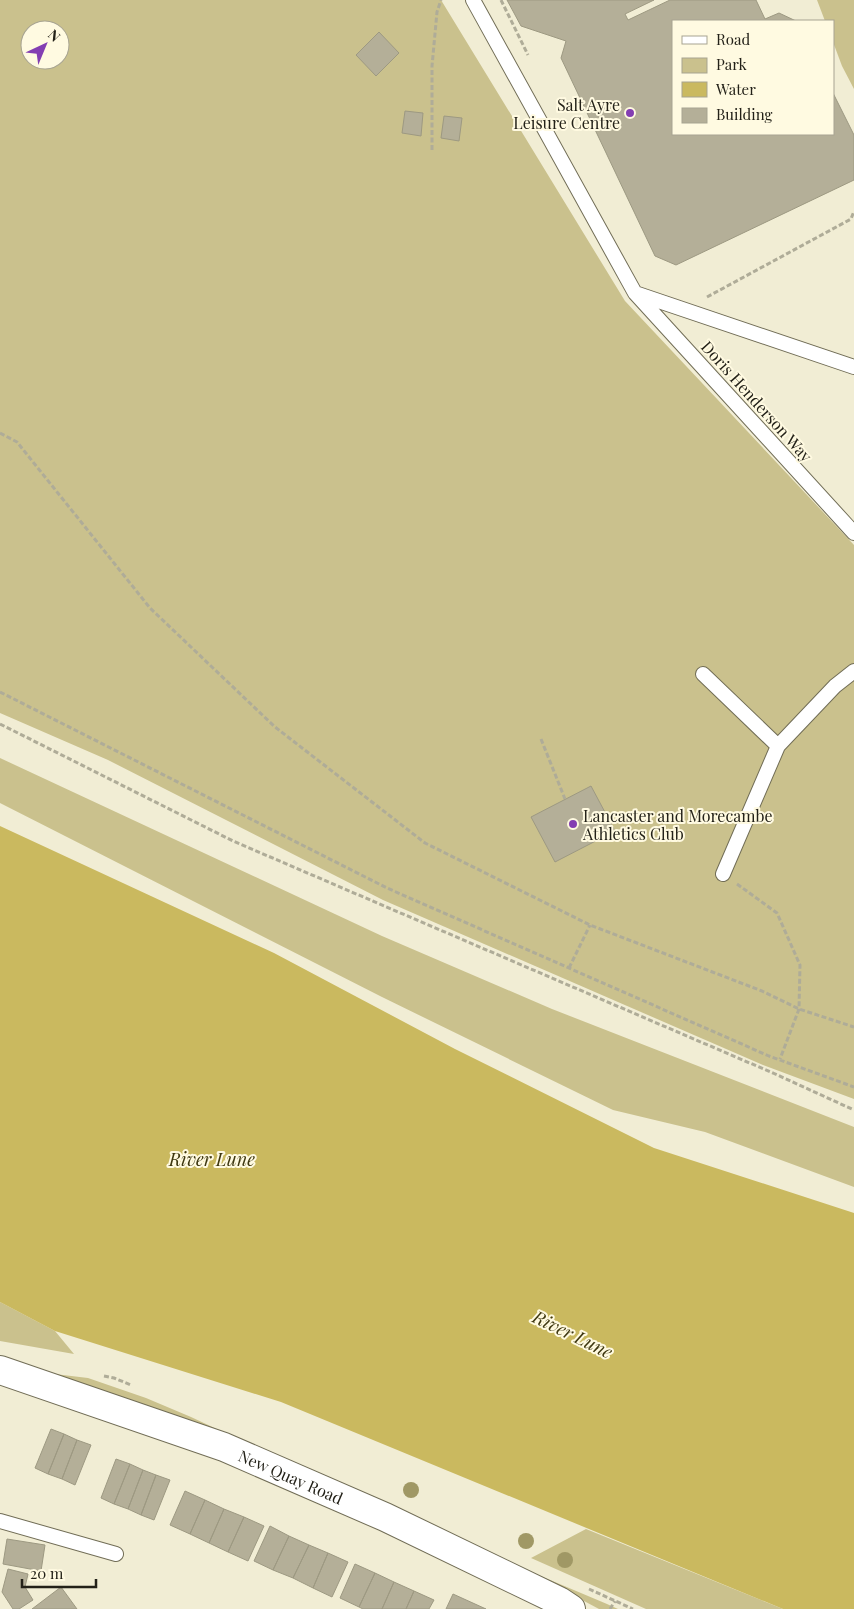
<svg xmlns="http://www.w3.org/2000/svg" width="854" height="1609" font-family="'Playfair Display',serif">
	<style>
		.green { fill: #cac18d; fill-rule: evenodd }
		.water { fill: #cab95f }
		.building { fill: #b4af98; stroke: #9d9982 }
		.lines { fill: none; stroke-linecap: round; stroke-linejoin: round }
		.service-casing { stroke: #716d56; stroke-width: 16 }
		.tertiary-casing { stroke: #716d56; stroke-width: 30 }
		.path { stroke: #afac98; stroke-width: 3; stroke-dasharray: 5 2.5; stroke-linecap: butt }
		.service { stroke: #fff; stroke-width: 14 }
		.tertiary { stroke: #fff; stroke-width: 28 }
		.tree { fill: #a09865 }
		.poi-dot { fill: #833eb2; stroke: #fffae1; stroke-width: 2 }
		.labels { text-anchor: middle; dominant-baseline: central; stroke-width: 4; stroke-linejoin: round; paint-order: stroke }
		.poi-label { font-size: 16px; fill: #232118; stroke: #fffae1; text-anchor: end }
		.street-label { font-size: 16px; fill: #232118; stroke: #fffae1 }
		.water-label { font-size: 18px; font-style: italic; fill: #3e3710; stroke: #fffae1 }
	</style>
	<rect width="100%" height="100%" fill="#f1edd4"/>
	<path class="green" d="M0 0H441L625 301 854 545V1099L763 1065 383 900 108 760 0 713ZM30 30H60V60H30Z
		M817 0H854V89L842 66 833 42V21H825Z
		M0 758 382 936 552 1009 854 1127V1187L705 1132 613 1110 382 997 0 803Z
		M0 1302 55 1331 74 1354 0 1341Z
		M38 1372 88 1378 146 1398 191 1417 221 1431 123 1397Z
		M586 1529 783 1609H646L531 1558Z
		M524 1569 607 1604 618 1609H599Z"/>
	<path class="water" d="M0 826 274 953 455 1049 654 1148 854 1213V1609H783L281 1402 55 1331 0 1302Z"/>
	<path class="building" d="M507 0H654L625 14 628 20 670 0H756L765 19 779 13 796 21H673V134H833V93L854 135V180L676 265 655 256 561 58 566 41 521 26Z
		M379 32 399 53 376 76 356 55Z
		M405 111 423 113 421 136 402 133Z
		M444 116 462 118 459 141 441 138Z
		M591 786 615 831 555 862 531 817Z
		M51 1429 64 1434 48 1474 35 1468Z
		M64 1434 77 1440 62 1479 48 1474Z
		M77 1440 91 1445 75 1485 62 1479Z
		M116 1459 130 1464 114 1504 101 1498Z
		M130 1464 143 1470 128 1509 114 1504Z
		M143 1470 156 1475 141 1515 128 1509Z
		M156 1475 170 1480 154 1520 141 1515Z
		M185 1491 205 1500 190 1534 170 1525Z
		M205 1500 224 1509 209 1543 190 1534Z
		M224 1509 244 1517 228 1552 209 1543Z
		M244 1517 264 1526 248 1561 228 1552Z
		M270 1526 289 1536 273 1570 254 1561Z
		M289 1536 309 1545 293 1578 273 1570Z
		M7 1539 45 1545 41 1571 3 1564Z
		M309 1545 328 1553 313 1588 293 1578Z
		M328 1553 348 1562 332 1597 313 1588Z
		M355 1564 375 1573 359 1607 340 1598Z
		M8 1569 28 1574 25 1587 33 1600 19 1609H13L2 1592Z
		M375 1573 394 1582 382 1609H363L359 1607Z
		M394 1582 414 1591 406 1609H382Z
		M61 1587 77 1609H32Z
		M414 1591 434 1600 429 1609H406Z
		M453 1594 486 1609H446Z"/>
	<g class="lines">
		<defs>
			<path id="service" d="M473 0 635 293 854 533
				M635 293 854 367
				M703 674 778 746
				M723 874 778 746 835 686 854 671
				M0 1521 116 1554"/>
			<g id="tertiary">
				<path id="s1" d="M0 1370 224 1447 385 1517 559 1601 571 1609"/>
			</g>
		</defs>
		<use href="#service" class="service-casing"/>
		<use href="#tertiary" class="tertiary-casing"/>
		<path class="path" d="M501 0 528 55
			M432 150V66L437 12 441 0
			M707 297 851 219 854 211
			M0 433 17 442 150 608 275 727 425 843 590 925 762 991 799 1009 854 1027
			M0 692 387 888 769 1056 854 1087
			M0 724 233 841 773 1073 854 1110
			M541 739 565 799
			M737 884 777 913 800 965 799 1009 780 1059
			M569 968 590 925
			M104 1376 114 1378 131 1385
			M589 1589 633 1609
			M610 1609 615 1601"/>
		<use href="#service" class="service"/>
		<use href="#tertiary" class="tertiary"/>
	</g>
	<g class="tree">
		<circle cx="411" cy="1490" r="8"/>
		<circle cx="526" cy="1541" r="8"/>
		<circle cx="565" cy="1560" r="8"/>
	</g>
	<g class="poi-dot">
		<circle cx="630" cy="113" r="5"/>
		<circle cx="573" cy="824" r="5"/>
	</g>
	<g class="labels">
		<g class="poi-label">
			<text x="620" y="104">Salt Ayre<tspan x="620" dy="18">Leisure Centre</tspan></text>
			<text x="583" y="815" text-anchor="start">Lancaster and Morecambe<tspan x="583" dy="18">Athletics Club</tspan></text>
		</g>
		<g class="street-label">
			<text transform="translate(757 401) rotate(48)">Doris Henderson Way</text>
			<text stroke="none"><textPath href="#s1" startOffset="310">New Quay Road</textPath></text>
		</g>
		<g class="water-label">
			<text x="212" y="1159">River Lune</text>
			<text transform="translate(573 1334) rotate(26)">River Lune</text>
		</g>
	</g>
	<rect x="672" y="20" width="162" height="115" fill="#fffae1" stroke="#a7a391"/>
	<rect x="682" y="36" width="25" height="8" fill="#ffffff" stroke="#a7a391"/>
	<text x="716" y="45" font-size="15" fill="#232118">Road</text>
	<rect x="682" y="58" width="25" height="15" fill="#cac18d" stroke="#a7a391"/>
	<text x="716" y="70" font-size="15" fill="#232118">Park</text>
	<rect x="682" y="82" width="25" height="15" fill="#cab95f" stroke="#a7a391"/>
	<text x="716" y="95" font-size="15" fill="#232118">Water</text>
	<rect x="682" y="108" width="25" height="15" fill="#b4af98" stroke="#a7a391"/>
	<text x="716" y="120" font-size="15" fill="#232118">Building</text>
	<g transform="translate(45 45) rotate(44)"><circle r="24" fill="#fffae1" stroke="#a7a391"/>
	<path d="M0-4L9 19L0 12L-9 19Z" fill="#833eb2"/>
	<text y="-8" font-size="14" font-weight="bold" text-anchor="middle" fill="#232118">N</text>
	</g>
	<path d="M22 1579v8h74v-8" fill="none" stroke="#232118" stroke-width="2.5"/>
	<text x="30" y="1579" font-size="15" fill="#232118" stroke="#fffae1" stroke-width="4" paint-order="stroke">20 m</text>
</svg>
